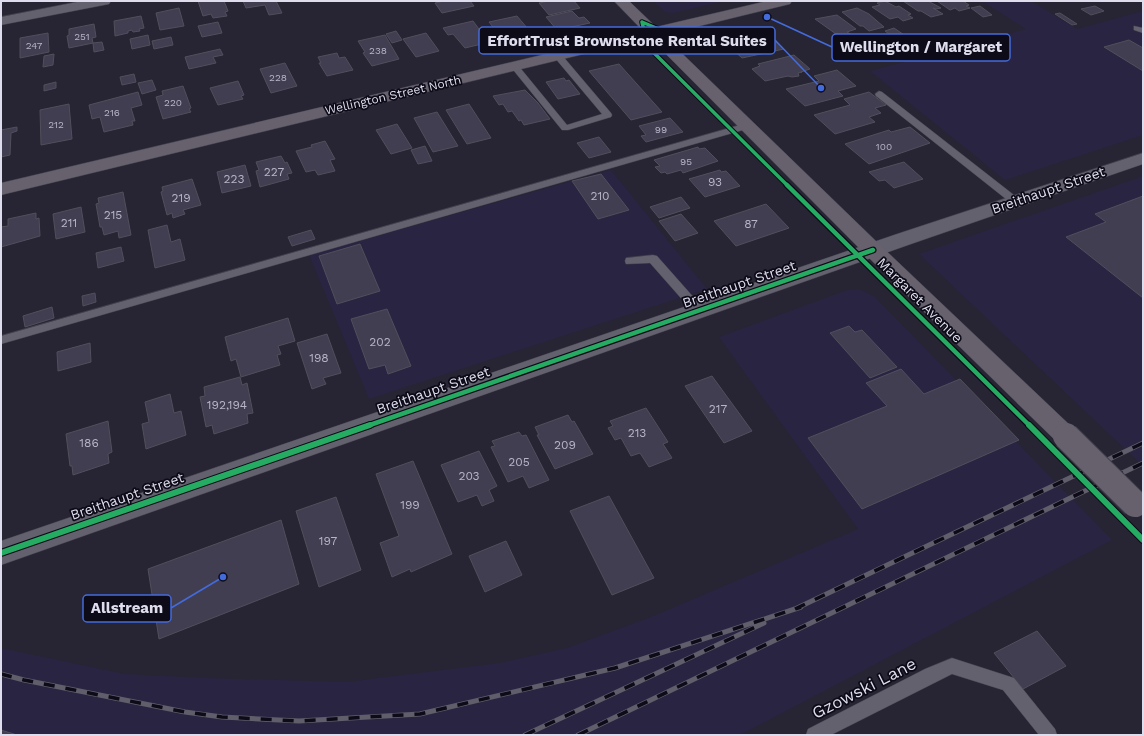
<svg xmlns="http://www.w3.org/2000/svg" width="1144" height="736" font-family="'Work Sans',sans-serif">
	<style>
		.built { fill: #292442 }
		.building { fill: #423e52; stroke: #504f5b }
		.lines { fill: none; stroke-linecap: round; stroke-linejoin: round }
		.lane-casing { stroke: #42404c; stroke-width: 1 }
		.street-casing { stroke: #42404c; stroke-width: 1 }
		.secondary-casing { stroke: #42404c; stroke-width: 1 }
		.lane { fill: #63616e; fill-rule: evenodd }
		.street { fill: #63616e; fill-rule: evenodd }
		.secondary { fill: #66616d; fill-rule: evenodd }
		.rail-casing { stroke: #605e6a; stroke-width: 5 }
		.rail { stroke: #0d0b17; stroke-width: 3.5; stroke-dasharray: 11; stroke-linecap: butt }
		.secondary-bridge-casing { stroke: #42404c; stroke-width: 28; stroke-linecap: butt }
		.secondary-bridge { stroke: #66616d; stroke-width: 26 }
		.cycleway-far2-casing { stroke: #0d0b17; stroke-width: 5.5 }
		.cycleway-far1-casing { stroke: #0d0b17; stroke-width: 7 }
		.cycleway-casing { stroke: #0d0b17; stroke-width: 8 }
		.cycleway-far2 { stroke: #26ab63; stroke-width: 3.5 }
		.cycleway-far1 { stroke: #26ab63; stroke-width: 4.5 }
		.cycleway { stroke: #26ab63; stroke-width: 6 }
		.labels { text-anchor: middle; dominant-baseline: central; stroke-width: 3.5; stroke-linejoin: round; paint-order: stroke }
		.far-number-label { font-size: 10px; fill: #b7b5c7 }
		.far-street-label { font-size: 12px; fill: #deddee; stroke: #0d0b17 }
		.number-label { font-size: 12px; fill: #b7b5c7 }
		.street-label { font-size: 14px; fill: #deddee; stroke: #0d0b17 }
		.near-street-label { font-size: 17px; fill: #deddee; stroke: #0d0b17 }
		.leader { fill: none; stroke: #446bdc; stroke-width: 1.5 }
		.callout-dot { fill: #446bdc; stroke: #0d0b17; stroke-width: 1.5 }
		.callout { fill: #0d0b17; stroke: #446bdc; stroke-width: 1.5 }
		.callout-label { font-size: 15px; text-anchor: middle; font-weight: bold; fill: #deddee }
	</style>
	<rect width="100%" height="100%" fill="#272533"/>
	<path class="built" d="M653 1H724L673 13 665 12Z
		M982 1H1031L1077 29 1143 11V135L1005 180 870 71 1026 29Z
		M611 170 707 289 369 399 309 255Z
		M1143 176V466L919 254Z
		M859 289 874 296 1112 540 740 735H1V648L125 674 208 678 346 682 499 663 567 648 651 617 858 529 719 337 847 290Z"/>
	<path class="building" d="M198 1H224L228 11 225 12 227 16 213 18 211 14 203 16Z
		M243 1H276L282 13 269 15 265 5 246 8Z
		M444 1H470L474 6 442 13 435 3Z
		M549 1H574L580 8 549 15 539 3Z
		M885 1 896 7 899 6 911 14 908 15 913 18 903 21 898 17 890 19 872 7 880 5 877 3Z
		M903 1H928L941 8 936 9 933 8 943 14 931 17 921 11H918Z
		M937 1H963L969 5 966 6 970 8 959 11 955 8 950 10Z
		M980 6 992 15 983 17 971 8Z
		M1095 6 1104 11 1091 15 1081 9Z
		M179 8 184 26 160 30 156 13Z
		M857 8 869 14 884 27 869 31 863 26H860L842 12Z
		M572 11 579 18 584 17 590 23 557 30 546 17Z
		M1060 13 1077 24 1072 25 1055 14Z
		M837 15 856 29 847 32 852 35 843 38 838 34H836L815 19Z
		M141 16 144 28 139 29 140 31 133 32 132 30 128 31V33L115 36 114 21Z
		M517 16 528 29 510 33 513 38 503 40 489 22Z
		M473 21 482 33H481L486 40H484L486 43 465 48 453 34 448 35 443 28Z
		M218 22 222 33 202 37 198 26Z
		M94 24 96 37 92 38 93 43 69 48 67 36 69 35V29Z
		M894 28 910 39 900 42 885 31Z
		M396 31 402 40 392 43 386 34Z
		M48 33 49 52 20 58V38Z
		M426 33 439 51 416 57 403 39Z
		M148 35 150 45 132 49 130 39Z
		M385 35 399 59 372 66 363 53 365 52 358 41Z
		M769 36 784 49 742 58 731 48 737 46 735 44Z
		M171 37 173 45 154 49 152 41Z
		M1129 40 1143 48V71L1104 47Z
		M102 42 104 50 94 52 93 43Z
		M220 49 223 55 213 57 216 63 189 69 185 57Z
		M337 53 339 58 345 57 353 70 327 76 319 63H321L318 57Z
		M54 54 53 65 43 67 44 56Z
		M794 55 810 69 801 72H802L798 73 799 76 792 77 788 76 765 81 752 69 760 66 758 64Z
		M285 63 297 86 271 93 260 69Z
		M619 64 662 112 631 120 589 71Z
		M837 70 856 86 838 91 843 96 805 106 786 89 819 81 814 76Z
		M134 74 136 82 122 85 120 77Z
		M564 78 566 81 569 80 580 94 558 99 546 82Z
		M152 80 156 90 142 94 138 83Z
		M238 81 244 95 241 96 243 99 218 105 210 88Z
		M56 82V88L44 91V85Z
		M183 86 191 108 189 109 191 112 163 119 156 97 163 95 162 91Z
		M525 90 538 103 550 119 524 125 521 120 519 121 512 111 508 112 503 104 499 105 493 96Z
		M138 92 142 105 131 108 135 121H132L133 125 104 132 100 117 92 119 89 105Z
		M869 92 886 105 875 108 881 113 869 117 875 122 835 134 814 115 850 105 844 99Z
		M69 104 72 139 41 145 40 110Z
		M469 104 491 138 467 144 446 110Z
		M437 112 458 146 433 152 414 118Z
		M670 118 683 132 646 142 641 136 646 135 639 126Z
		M397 124 412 148 391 154 376 130Z
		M17 127V131L11 133 10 155 1 157V130Z
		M910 127 930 143 869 164 845 144 889 130 891 132Z
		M599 137 611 152 589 158 577 143Z
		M325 141 335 159 330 160 335 171 318 175 315 170 306 172 296 151 312 147 311 145Z
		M425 146 432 161 418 164 411 150Z
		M698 147 699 149 705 148 718 161 683 173 681 170 667 174 665 172 661 173 655 167 660 166 654 160Z
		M281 156 285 163 287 162 292 173 287 174 289 179 260 187 256 171 259 170 256 162Z
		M904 162 923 179 894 188 885 180 879 181 869 172Z
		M245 165 251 186 222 193 217 172Z
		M720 170 721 172 726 171 740 186 705 197 689 179Z
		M601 174 629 210 598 219 572 181Z
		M192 179 201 205 183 210 185 214 173 218 172 213 167 215 161 192 163 191 162 187Z
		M123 192 131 235 119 238 118 231 104 235 102 227H100L96 204 99 203 98 198Z
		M1143 196V298L1066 237 1106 222 1095 214Z
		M681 197 690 208 659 218 650 207Z
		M766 204 789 228 736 246 714 221Z
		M81 207 85 232 56 239 53 214Z
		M36 213V219L39 218 40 236 1 247V227L8 226V219Z
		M681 214 698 233 675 241 659 221Z
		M167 225 171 242 180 239 185 260 155 268 148 230Z
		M311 230 315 239 292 246 288 237Z
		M360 244 380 291 337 304 319 256Z
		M121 247 124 261 98 268 96 253Z
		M95 293 96 302 83 306 82 296Z
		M52 307 54 318 25 327 23 316Z
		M387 309 411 366 388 374 385 365 369 369 351 319Z
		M288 318 295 341 278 346 281 354 277 355 280 365 241 377 236 359 231 361 225 337Z
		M849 326 855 332 862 330 897 367 870 378 830 333Z
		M327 334 341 373 323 378 326 384 312 389 297 343Z
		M90 343 91 362 58 371 57 352Z
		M901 369 924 394 960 379 1019 440 862 509 808 438 887 406 866 383Z
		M712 376 752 431 724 443 685 386Z
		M240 377 242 385 247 383 253 413 247 414 248 423 214 434 212 425 206 427 200 397 205 396 204 387Z
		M170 394 174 413 181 411 186 435 146 449 142 424 149 422 145 402Z
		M646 408 668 442 663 444 672 458 649 467 640 453 631 456 621 438 615 440 608 428 613 426 610 421Z
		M568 415 572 422 574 421 593 454 555 469 537 435H539L535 427Z
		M108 421 112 452 108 454 109 463 73 475 72 466H70L66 434Z
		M519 432 522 436 526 435 549 480 529 488 523 476 508 482 491 447 495 446 492 441Z
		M479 451 497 486 489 490 494 501 482 506 477 495 458 502 441 465Z
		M413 461 452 554 411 572 410 569 392 577 380 543 399 536 376 474Z
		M609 496 654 578 612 595 570 511Z
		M336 497 361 570 319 587 296 511Z
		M281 520 299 584 159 639 148 569Z
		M506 541 522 575 485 592 469 556Z
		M1037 631 1066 666 1023 689 994 653Z
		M1 730 17 735H1Z"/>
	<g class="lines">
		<defs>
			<path id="lane" d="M1134 26 1143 28V33L1134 30Z
				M555 54H561L611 113 612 115 611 117 568 130H562L510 66 514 63 517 64 567 125 602 114 555 58 554 56Z
				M879 91 882 92 1019 199 1020 201 1019 203H1011L876 96 875 94Z
				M747 123 752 126 750 128 1 344V336Z
				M653 255 657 256 703 308 705 311 703 314H695L650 263 626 264 625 261 626 258Z
				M952 658 1014 678 1055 729 1057 735H1039L1003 690 952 674 831 735H806L808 729 925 669Z"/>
			<path id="street" d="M82 1H111L109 4 104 5 1 25V17Z
				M1143 153V164L911 244 1 565V541L897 234Z"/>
			<path id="secondary" d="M614 1H629L656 27 767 1H792L790 4 663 35 880 245 1074 429 1078 436 1074 443 1066 446 1058 443 866 255 650 38 1 195V183L643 31Z"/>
		</defs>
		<use href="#lane" class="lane-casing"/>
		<use href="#street" class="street-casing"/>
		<use href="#secondary" class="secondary-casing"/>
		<use href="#lane" class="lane"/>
		<use href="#street" class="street"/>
		<use href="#secondary" class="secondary"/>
		<defs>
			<path id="rail" d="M795 609 1143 443
				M1 674 24 680 185 712 222 717 299 721 420 714 615 668 801 607
				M525 735 764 623
				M578 735 1143 463"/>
		</defs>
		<use href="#rail" class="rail-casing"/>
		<use href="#rail" class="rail"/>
		<defs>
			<path id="secondary-bridge" d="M1066 436 1135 504"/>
		</defs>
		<use href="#secondary-bridge" class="secondary-bridge-casing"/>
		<use href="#secondary-bridge" class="secondary-bridge"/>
		<defs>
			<path id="cycleway-far2" d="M642 22 648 47 788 186
				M642 22 682 39 687 44"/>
			<path id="cycleway-far1" d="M787 185 1030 426
				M367 426 873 250"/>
			<path id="cycleway" d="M1029 425 1143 540
				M1 553 370 425"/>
		</defs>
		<use href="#cycleway-far2" class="cycleway-far2-casing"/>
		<use href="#cycleway-far1" class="cycleway-far1-casing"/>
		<use href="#cycleway" class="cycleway-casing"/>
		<use href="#cycleway-far2" class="cycleway-far2"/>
		<use href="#cycleway-far1" class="cycleway-far1"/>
		<use href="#cycleway" class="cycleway"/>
	</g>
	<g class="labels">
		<g class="far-number-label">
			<text x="82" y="36">251</text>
			<text x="34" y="45">247</text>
			<text x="378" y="50">238</text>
			<text x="278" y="77">228</text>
			<text x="173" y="102">220</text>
			<text x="112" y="112">216</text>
			<text x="56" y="124">212</text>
			<text x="661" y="129">99</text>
			<text x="884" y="146">100</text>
			<text x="686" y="161">95</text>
		</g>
		<g class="far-street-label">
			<text transform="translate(393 95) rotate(-13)">Wellington Street North</text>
		</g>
		<g class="number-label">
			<text x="274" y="172">227</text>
			<text x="234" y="179">223</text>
			<text x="715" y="182">93</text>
			<text x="600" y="196">210</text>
			<text x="181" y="198">219</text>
			<text x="113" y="215">215</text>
			<text x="69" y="223">211</text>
			<text x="751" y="224">87</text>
			<text x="380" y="342">202</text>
			<text x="319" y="358">198</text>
			<text x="227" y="405">192,194</text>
			<text x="718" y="409">217</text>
			<text x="637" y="433">213</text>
			<text x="89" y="443">186</text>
			<text x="565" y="445">209</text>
			<text x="519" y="462">205</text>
			<text x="469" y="476">203</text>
			<text x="410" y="505">199</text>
			<text x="328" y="541">197</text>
		</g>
		<g class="street-label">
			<text transform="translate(1048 190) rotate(-19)">Breithaupt Street</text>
			<text transform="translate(739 284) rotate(-19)">Breithaupt Street</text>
			<text transform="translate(920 300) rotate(45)">Margaret Avenue</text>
			<text transform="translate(433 390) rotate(-19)">Breithaupt Street</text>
			<text transform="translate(127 496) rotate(-19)">Breithaupt Street</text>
		</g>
		<g class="near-street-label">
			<text transform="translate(864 688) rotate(-27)">Gzowski Lane</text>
		</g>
	</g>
	<path class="leader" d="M821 88L775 40M767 17L832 47M223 577L171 608"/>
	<g class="callout-dot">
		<circle cx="821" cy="88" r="4"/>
		<circle cx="767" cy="17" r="4"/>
		<circle cx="223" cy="577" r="4"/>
	</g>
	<g class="callout">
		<rect x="479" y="27" width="296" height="27" rx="4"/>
		<rect x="832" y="34" width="178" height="27" rx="4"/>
		<rect x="83" y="595" width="88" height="27" rx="4"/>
	</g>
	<g class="callout-label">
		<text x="627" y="46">EffortTrust Brownstone Rental Suites</text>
		<text x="921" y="52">Wellington / Margaret</text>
		<text x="127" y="613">Allstream</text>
	</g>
	<rect width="1144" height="736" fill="none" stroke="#deddee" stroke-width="4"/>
</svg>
